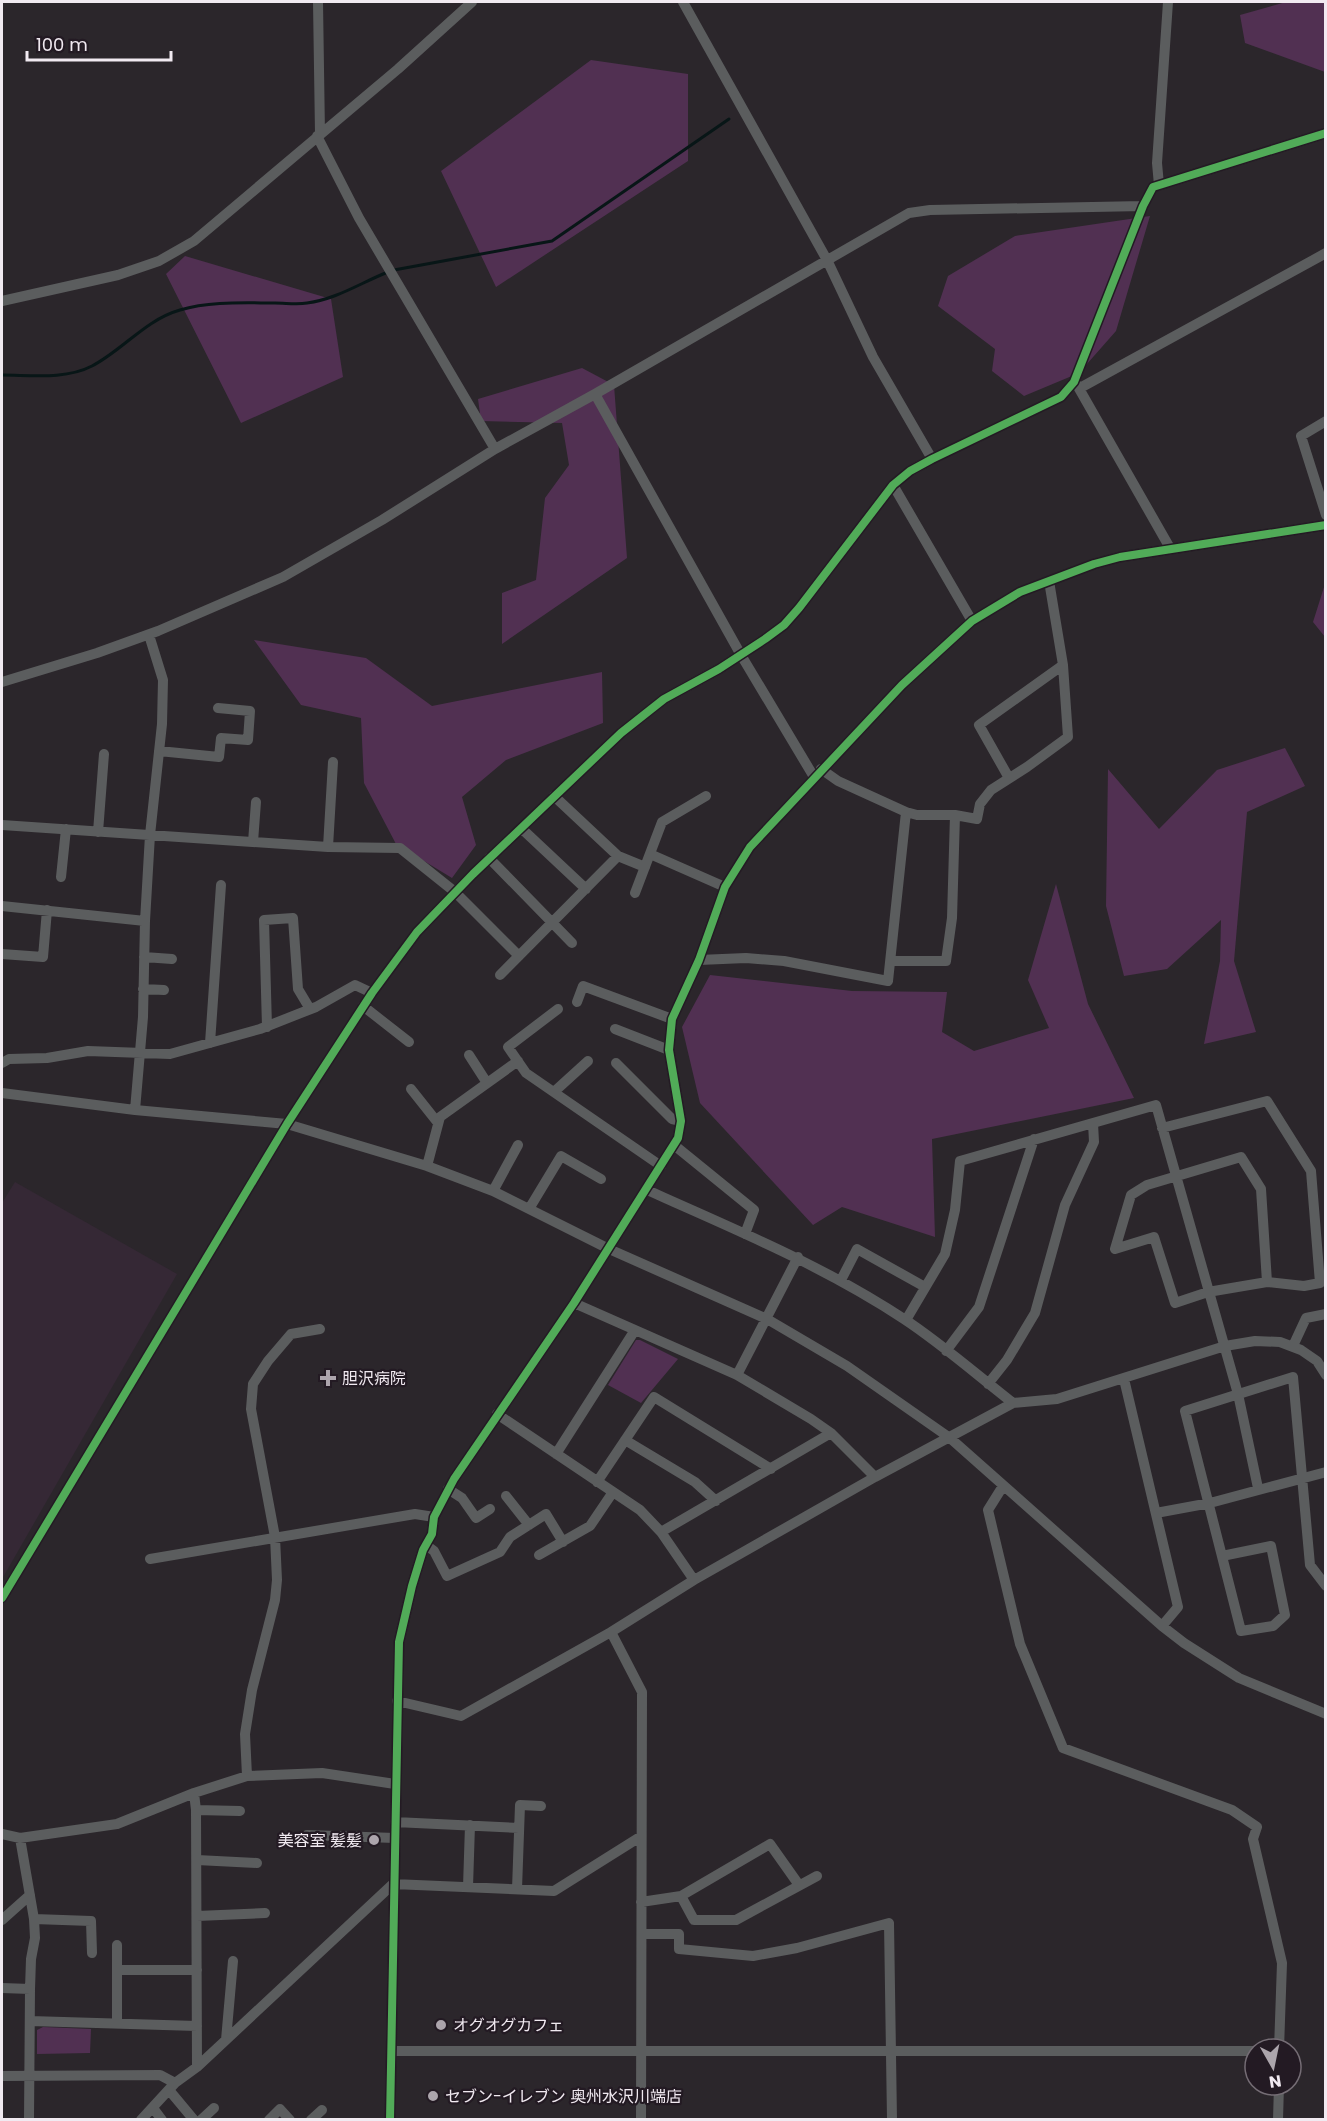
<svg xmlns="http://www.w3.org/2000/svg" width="1327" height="2121" font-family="Poppins,'Noto Sans JP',sans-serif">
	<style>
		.built { fill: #352835 }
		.green { fill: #513052 }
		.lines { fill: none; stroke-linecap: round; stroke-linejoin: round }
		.stream { stroke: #081617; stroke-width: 3 }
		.minor { stroke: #5b5d5e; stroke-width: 10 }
		.cycleway-casing { stroke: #231a23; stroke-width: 11 }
		.cycleway { stroke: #51ab58; stroke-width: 8 }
		.poi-dot { fill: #aca5ac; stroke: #231a23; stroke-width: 2 }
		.labels { text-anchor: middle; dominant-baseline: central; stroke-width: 4.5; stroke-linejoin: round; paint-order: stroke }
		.poi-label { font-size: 16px; fill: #f1eaf1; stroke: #231a23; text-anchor: start }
	</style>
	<rect width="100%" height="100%" fill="#2b262b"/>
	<path class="built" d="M15 1182 177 1274 2 1579V1203Z"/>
	<path class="green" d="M1286 2H1325V72L1245 43 1240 15Z
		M591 60 688 74V161L496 287 441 171Z
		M1150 216 1116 331 1079 373 1024 396 992 371 995 349 938 306 948 276 1015 236Z
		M185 256 331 299 343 377 241 423 166 274Z
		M582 368 614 385 627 558 502 644V593L536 580 545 498 569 465 562 423 481 421 478 399Z
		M1325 584V637L1313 622Z
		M254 640 366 658 432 706 602 672 603 723 506 760 462 797 476 845 452 878 396 844 364 783 361 718 301 705Z
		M1285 748 1305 786 1247 812 1234 961 1256 1032 1204 1044 1220 961 1221 920 1167 969 1124 976 1106 906 1108 769 1159 829 1217 770Z
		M1056 884 1088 1004 1134 1098 932 1139 935 1237 842 1207 813 1225 700 1103 682 1027 710 975 852 991 947 992 942 1032 974 1051 1049 1028 1028 980Z
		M636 1340H640L678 1359 641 1403 608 1385Z
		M43 2027 91 2029 90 2053 37 2054V2030Z"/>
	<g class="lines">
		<path class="stream" d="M394 270 552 241 729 119
			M2 375C30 375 65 380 92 366 123 350 145 320 180 310 210 301 244 303 275 303 286 303 297 305 307 303 337 299 360 283 388 272"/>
		<path class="minor" d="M318 2 320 134
			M683 2 827 260 873 357 932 459
			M317 136 359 218 495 449
			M1159 185 1157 163 1168 2
			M2 301 118 275 159 261 194 241 398 69 472 2
			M1077 385 1170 548
			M1080 388 1326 253
			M595 394 741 655 814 777
			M1326 421 1301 436 1326 515
			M893 485 972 621
			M2 682 97 653 158 631 283 577 382 520 495 449 595 394 909 213 930 210 1143 206
			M159 751 219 757 221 738 248 740 250 711 218 708
			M821 769 838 781 906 812 917 815H955L977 819 980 804 991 790 1027 767 1068 737 1063 665 1049 581
			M1009 778 979 725 1063 665
			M554 796 618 856
			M2 825 328 847 400 848 455 892 519 956
			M521 828 586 889
			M98 832 104 754
			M253 842 256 802
			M328 847 333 762
			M650 854 725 887
			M489 858 572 943
			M61 877 66 829
			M635 893 662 822 706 796
			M2 906 145 921
			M2 954 43 957 47 910
			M144 957 172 959
			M699 960 746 958 784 961 888 981 906 812
			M891 961H946L952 918 955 815
			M500 975 618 856 645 867
			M143 989 164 990
			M577 1002 583 986 672 1019
			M363 1006 409 1042
			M558 1009 508 1047 526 1073 661 1166
			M267 1027 264 920 293 918 298 989 310 1009
			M615 1029 669 1050
			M210 1043 221 885
			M469 1055 487 1083
			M2 1063 9 1059 47 1058 88 1051 170 1054 260 1029 316 1007 355 985 372 993
			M616 1063 672 1119 681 1121
			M411 1089 438 1123
			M555 1091 588 1061
			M2 1093 135 1110 287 1124 427 1166 493 1191 609 1249 767 1319 847 1366 950 1438 1162 1626 1184 1643 1239 1678 1326 1714
			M135 1110 143 1017 145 921 150 835 162 724 163 680 149 635
			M1162 1128 1267 1101 1311 1171 1320 1283 1304 1286 1267 1282 1208 1292 1175 1303 1154 1237 1115 1249 1131 1195 1147 1185 1241 1157 1261 1189 1267 1282
			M674 1145 754 1210 745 1234
			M427 1166 440 1117 518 1061
			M647 1190C736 1230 822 1265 904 1319 942 1344 977 1375 1013 1403
			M493 1191 518 1145
			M529 1209 561 1156 601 1179
			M841 1280 857 1249 925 1287
			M574 1303 737 1375 811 1419 831 1433 875 1477
			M906 1320 945 1254 955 1210 960 1161 1156 1105 1238 1394 1258 1488
			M1293 1346 1306 1318 1326 1314
			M946 1351 979 1307 1034 1139
			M737 1375 798 1257
			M1124 1379 1178 1607 1162 1626
			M988 1384 1007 1360 1035 1313 1065 1205 1094 1142 1093 1123
			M497 1414 640 1510 661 1532 694 1580
			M625 1440 695 1482 716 1501
			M556 1454 635 1330
			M597 1482 654 1397 771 1469
			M1003 1486 988 1510 1020 1644 1063 1748 1232 1810 1257 1827 1253 1839 1282 1963 1279 2049
			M448 1489 462 1498 476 1518 490 1509
			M506 1496 529 1525
			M1156 1513 1210 1503 1326 1472
			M661 1532 831 1433
			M426 1545 434 1551 447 1576 500 1552 510 1537 546 1514 563 1542
			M539 1555 590 1526 613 1492
			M1222 1556 1271 1546 1285 1615 1273 1626 1241 1631 1185 1411 1293 1377 1310 1565 1326 1586
			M150 1559 415 1514 434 1517
			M2 1598 287 1124 372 993 417 932 473 874 621 733 664 699 719 669 765 639 784 625 799 608 893 485 910 471 932 459 1061 397 1074 382 1143 206 1153 187 1326 133
			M611 1632 642 1692 641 2120
			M397 1701 461 1716 611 1632 694 1580 875 1477 1013 1403 1057 1399 1225 1346 1255 1341 1280 1342 1301 1350 1317 1361 1326 1375
			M247 1776 245 1734 252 1690 275 1600 277 1580 275 1537 251 1409 253 1384 268 1361 291 1334 320 1329
			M194 1793 196 1810 197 2067
			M196 1810 240 1811
			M395 1822 519 1828
			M2 1834 20 1838 117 1824 194 1793 247 1776 322 1773 395 1784
			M307 1835 395 1838
			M20 1838 34 1919 35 1938 31 1959 30 1989 29 2120
			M197 1860 257 1863
			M468 1887 470 1825
			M517 1889 520 1805 541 1806
			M681 1896 694 1920H736L817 1876
			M641 1902 681 1896 770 1844 799 1885
			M197 1916 265 1913
			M34 1919 91 1921 92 1953
			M2 1920 30 1895
			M642 1934H679V1949L753 1956 797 1948 889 1923 892 2120
			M117 1945V2024
			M117 1970H197
			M2 1988 30 1989
			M30 2021 197 2026
			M226 2040 233 1961
			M391 2051H1255
			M2 2076 160 2075 175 2083
			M169 2090 194 2120
			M153 2108 162 2120
			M141 2120 175 2083 197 2067 393 1884 554 1891 640 1837
			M201 2120 214 2108
			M269 2120 280 2109 290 2120
			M311 2120 322 2110
			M390 2120 399 1642 412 1586 423 1550 432 1534 434 1517 454 1479 574 1303 678 1138 681 1121 669 1050 672 1019 699 960 725 887 750 847 902 685 972 621 1020 592 1094 564 1120 557 1326 525
			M1278 2120 1279 2085"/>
		<defs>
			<path id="cycleway" d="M2 1598 287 1124 372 993 417 932 473 874 621 733 664 699 719 669 765 639 784 625 799 608 893 485 910 471 932 459 1061 397 1074 382 1143 206 1153 187 1326 133
				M390 2120 399 1642 412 1586 423 1550 432 1534 434 1517 454 1479 574 1303 678 1138 681 1121 669 1050 672 1019 699 960 725 887 750 847 902 685 972 621 1020 592 1094 564 1120 557 1326 525"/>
		</defs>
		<use href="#cycleway" class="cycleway-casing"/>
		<use href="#cycleway" class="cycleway"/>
	</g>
	<g class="poi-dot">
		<path d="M325 1369h6v6h6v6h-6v6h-6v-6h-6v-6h6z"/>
		<circle cx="374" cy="1840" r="6"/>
		<circle cx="441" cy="2025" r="6"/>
		<circle cx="433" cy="2096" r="6"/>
	</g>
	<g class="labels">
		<g class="poi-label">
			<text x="342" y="1378">胆沢病院</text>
			<text x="362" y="1840" text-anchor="end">美容室 髪髪</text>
			<text x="453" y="2025">オグオグカフェ</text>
			<text x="445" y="2096">セブン-イレブン 奥州水沢川端店</text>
		</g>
	</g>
	<rect width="1327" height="2121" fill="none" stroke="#f1eaf1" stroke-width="6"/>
	<g transform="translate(1273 2067) rotate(171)"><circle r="28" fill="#231a23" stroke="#756d75" stroke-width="1.5"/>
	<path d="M0-4.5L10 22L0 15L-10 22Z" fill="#aca5ac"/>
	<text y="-9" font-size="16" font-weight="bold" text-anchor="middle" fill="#f1eaf1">N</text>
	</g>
	<path d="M27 51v9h144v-9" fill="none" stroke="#f1eaf1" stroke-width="3"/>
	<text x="36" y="51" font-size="18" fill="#f1eaf1" stroke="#231a23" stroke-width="4.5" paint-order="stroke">100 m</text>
</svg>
